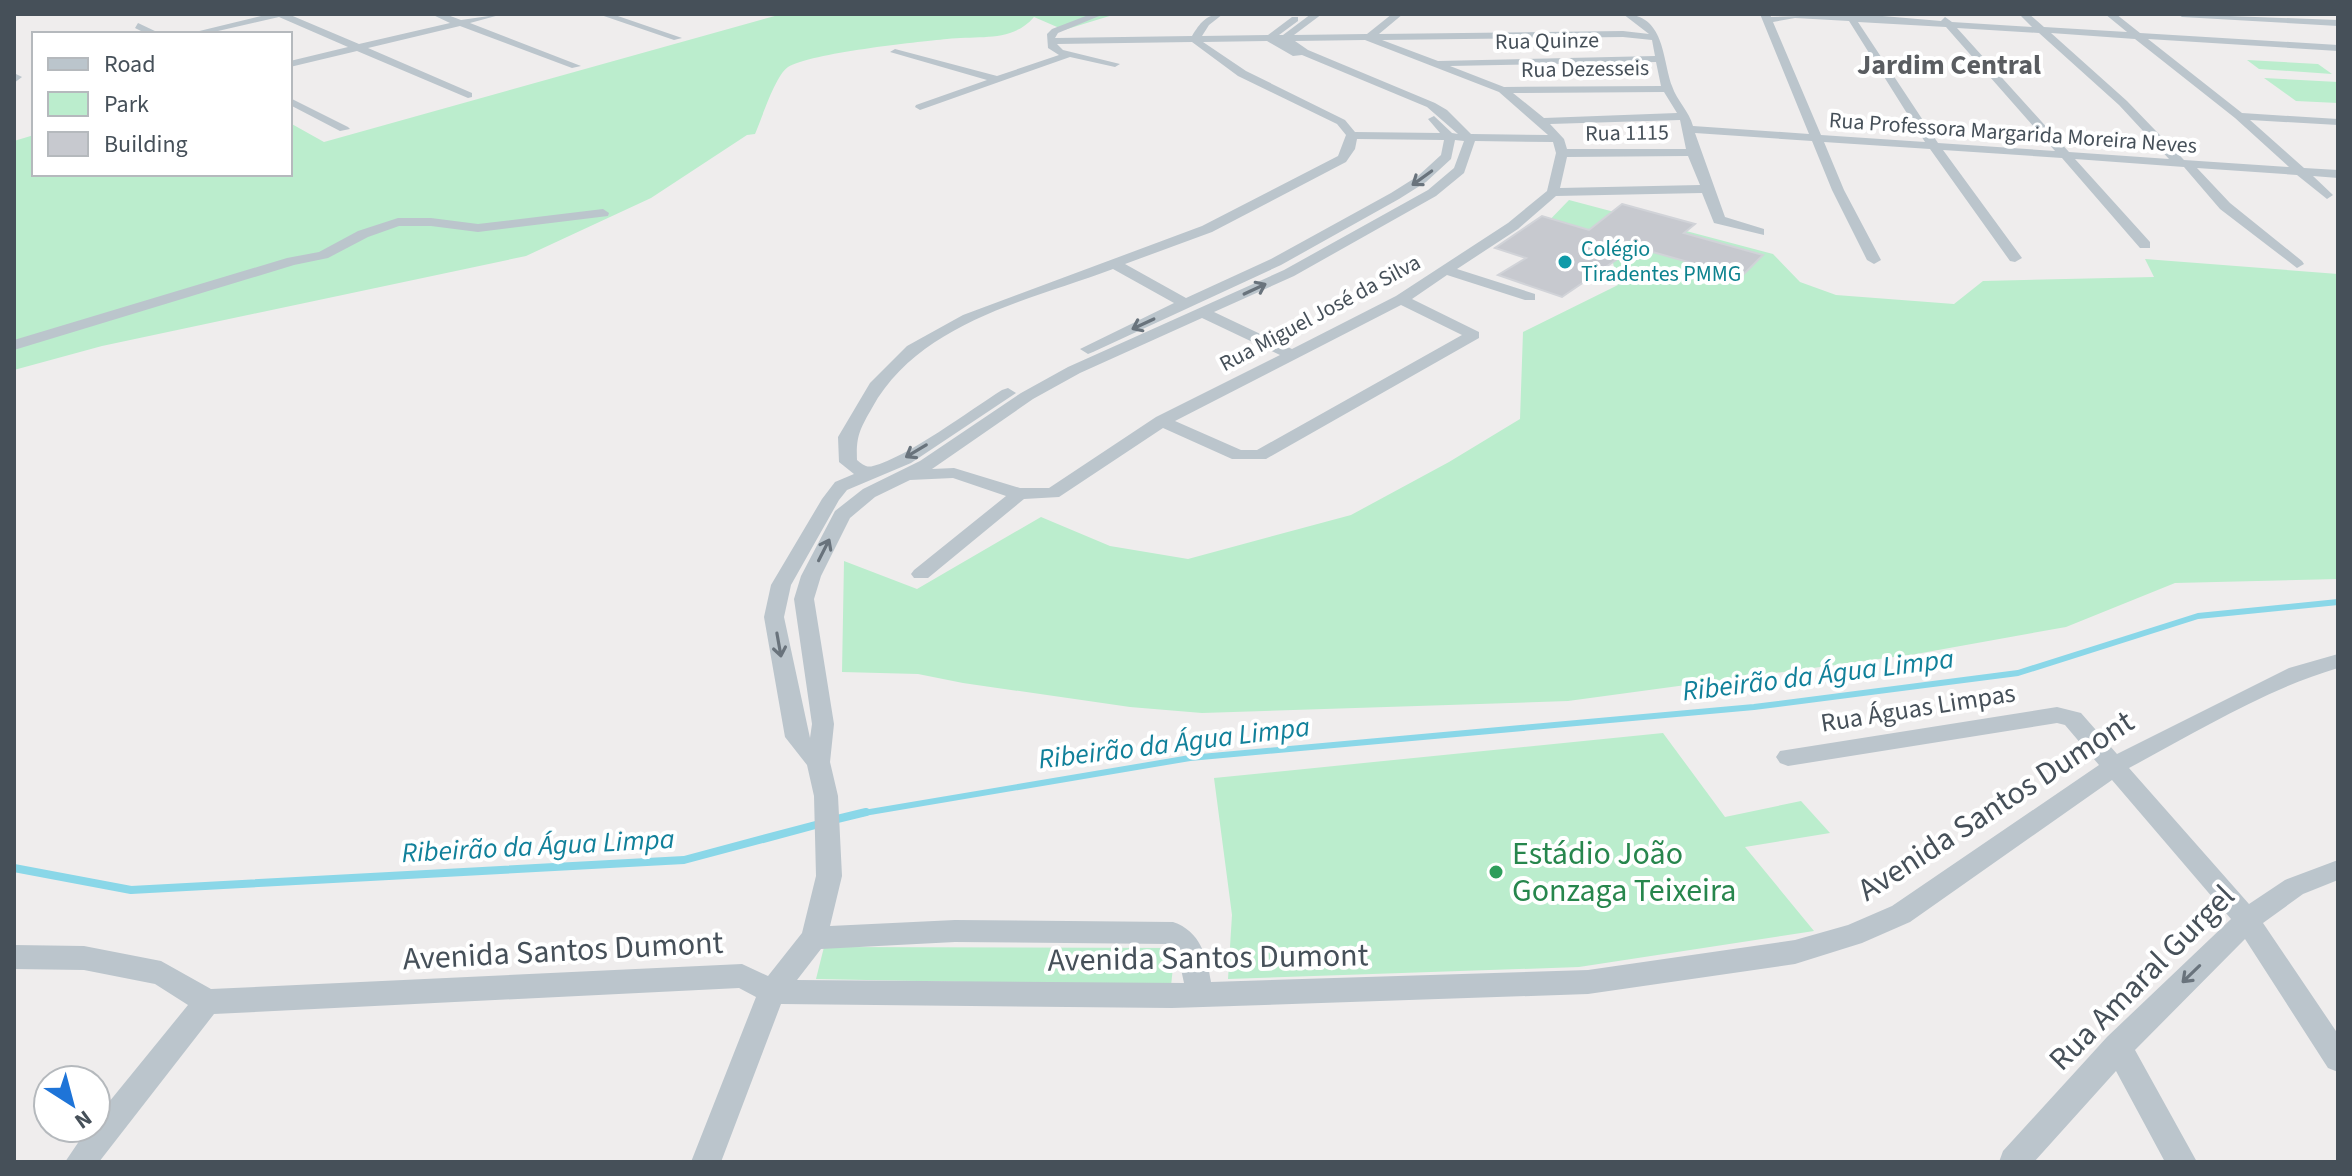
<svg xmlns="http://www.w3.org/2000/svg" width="2352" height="1176" font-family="'Source Sans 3',sans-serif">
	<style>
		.green { fill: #bbedcd }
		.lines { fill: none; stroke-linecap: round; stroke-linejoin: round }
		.stream-far1 { stroke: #8ad7e8; stroke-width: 6 }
		.stream { stroke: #8ad7e8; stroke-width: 8 }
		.building { fill: #c7c9cf; stroke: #d1d3d8; stroke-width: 2 }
		.street { fill: #bbc5cc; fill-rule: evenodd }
		.oneway { stroke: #69737c }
		.culture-dot { fill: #0f9aa8; stroke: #fff; stroke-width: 3 }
		.leisure-dot { fill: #2e9e5b; stroke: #fff; stroke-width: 3 }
		.labels { text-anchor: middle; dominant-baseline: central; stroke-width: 8; stroke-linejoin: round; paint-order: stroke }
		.far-street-label { font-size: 22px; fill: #465059; stroke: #fff }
		.far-culture-label { font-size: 22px; fill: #0d838f; stroke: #fff; text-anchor: start }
		.street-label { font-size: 26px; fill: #465059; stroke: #fff }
		.far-district-label { font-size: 28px; font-weight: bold; fill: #5a5d61; stroke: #fff }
		.water-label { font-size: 28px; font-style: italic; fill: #11809a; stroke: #fff }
		.near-street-label { font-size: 32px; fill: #465059; stroke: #fff }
		.near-leisure-label { font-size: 32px; fill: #27864d; stroke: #fff; text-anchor: start }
	</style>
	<rect width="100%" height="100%" fill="#efeded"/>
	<path class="green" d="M782 14H1116L1064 30 1034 17C1012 43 978 35 947 39 916 42 811 53 788 67 775 76 762 118 755 134L747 135 651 198 526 256 102 346 14 370V141L34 135V174H290V123L324 142Z
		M2247 60 2318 64 2332 74 2259 69Z
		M2264 78 2338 82V103L2296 101Z
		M1569 200 1773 254 1800 282 1836 295 1954 304 1983 281 2154 277 2145 259 2338 274V579L2175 583 2066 627 1916 654 1568 701 1202 713 1130 707 963 683 918 674 842 672 844 561 917 589 1041 517 1110 546 1188 559 1351 515 1449 462 1520 419 1523 332 1618 285 1611 254 1541 229Z
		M1663 733 1725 817 1801 801 1830 833 1745 847 1814 931 1579 967 1228 979 1232 915 1214 778Z
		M824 947 1175 948 1171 986 816 979Z"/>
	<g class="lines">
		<path class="stream-far1" d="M858 814 1190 758 1754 707 2018 673 2198 616 2338 602"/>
		<path class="stream" d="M833 820 866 812
			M14 868 131 890 684 860 823 823"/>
	</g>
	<path class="building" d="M1622 204 1695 224 1684 233 1763 255 1741 277 1635 247 1562 297 1498 275 1526 258 1495 248 1542 216 1589 230Z"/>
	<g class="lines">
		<path class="street" d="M269 14H288L359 44 450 23 431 14H445L461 20 503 14 470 23 581 66 572 68 460 26 368 48 472 93V97L468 98 357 51 290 67V61L348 47 279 17 205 34H187Z
			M598 14H612L682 38 674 40Z
			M1091 14H1104L1058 33 1055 38 1192 36C1200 23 1206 14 1223 14L1209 25 1202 36 1268 35 1292 17H1298V21L1279 35H1283L1311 14H1322L1294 35 1367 34 1392 14H1403L1379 34 1623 31 1649 34 1623 14C1665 14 1662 58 1672 86 1677 101 1689 111 1693 126L1809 134 1760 14H1770L1771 17 1859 14 1941 21 1945 17 1952 22 2032 27 2019 14H2029L2044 27 2127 32 2105 14H2116L2140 33 2338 45V51L2148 39 2242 113 2338 119V125L2250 120 2304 168 2338 170V178L2313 176 2333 195 2327 199 2297 175 2197 168 2230 203 2302 261 2304 264 2297 268 2220 209 2184 167 2075 159 2150 242V248H2140L2062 158 1943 150 2022 258 2015 262 2010 261 1930 149 1824 142 1844 190 1881 260 1874 264 1867 260 1832 190 1812 141 1695 133 1725 217 1764 229V235L1714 223 1702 193 1556 196 1518 229 1457 269 1535 294V300H1525L1447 275 1412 299 1479 332V338L1266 459H1232L1163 428 1059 497 1024 499 928 578H914L911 574 914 570 1006 496 953 478 910 480 875 497 850 518 821 576 814 599 834 724 830 762 838 796 842 876 830 926 955 920 1173 922C1200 931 1207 956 1211 982L1588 970 1795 940 1848 925 1892 906 2099 765 2065 725 2057 723 1788 766 1780 763 1776 757 1780 751 2057 707 2081 713 2117 754 2289 668 2338 654V668C2264 690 2197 732 2129 768L2249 904 2285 880 2338 860V880L2303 894 2263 923 2338 1034V1072L2328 1068 2245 939 2135 1050 2197 1162H2165L2116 1071 2034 1162H1999L2003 1151 2107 1037 2231 919 2112 780 1910 922 1862 943 1795 964 1588 994 1172 1008 781 1004 721 1162H691L756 997 739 988 214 1014 99 1162H65L88 1128H96V1118L188 1005 155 984 84 970 14 969V945L84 946 161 961 211 989 742 964 768 976 802 933 816 876 814 796 807 765 785 737 764 617 771 585 822 499 835 482 854 474 839 462 838 437 870 383 907 346 963 315 1202 226 1338 156 1346 135 1337 124 1238 76 1192 42 1057 44 1063 50 1120 64 1115 67 1070 57 920 110 915 107 916 105 987 80 890 52 895 49 997 76 1059 55 1048 48 1047 34 1052 29ZM1795 18 1849 21 1925 142 1821 135 1773 22ZM1858 22 1946 27 2055 151 1938 143ZM1957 28 2039 33 2119 105 2169 159 2069 152ZM2051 33 2135 39 2235 118 2289 167 2184 160 2127 101ZM1623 37 1652 40 1655 56 1438 61 1382 40ZM1365 40 1499 92 1548 135 1471 134 1447 110 1435 103 1308 50 1295 41ZM1267 41 1293 56 1302 55 1427 107 1458 134 1452 133 1434 116 1428 119 1440 133 1355 132 1345 120 1246 71 1203 42ZM1656 62 1661 86 1504 87 1450 66ZM1664 92 1677 113 1544 118 1513 93ZM1680 120 1686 149H1567L1564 139 1550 124ZM1357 139 1444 140 1441 155 1418 176 1391 193 1271 259 1186 298 1125 264 1212 232 1346 162 1355 149ZM1455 140 1464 141 1454 168 1428 190 1284 270 1068 367 1021 393 920 461 863 489 835 511 801 576 794 599 812 724 810 738 784 617 791 585 839 500 847 490 911 463 1016 393 1008 388 1002 390C970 410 908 457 873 466 866 468 862 464 857 460 856 436 860 429 872 408 919 323 1027 301 1113 269L1174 303 1080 349 1088 354 1093 352 1281 265 1399 199 1426 182 1451 159ZM1475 141 1553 142 1556 153 1547 191 1508 223 1396 296 1292 349 1214 312 1294 276 1436 196 1464 173ZM1688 156 1700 185 1560 188 1567 157ZM1401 305 1462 335 1257 450H1241L1175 421ZM1202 318 1280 355 1156 417 1049 488H1020L954 468 932 469 1033 399 1080 373ZM955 942 1168 944 1178 955 1184 983 797 980 821 949Z
			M2177 14 2338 20V26L2182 17Z
			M138 23 157 32 159 34H147L135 28Z
			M14 73 22 77 14 83Z
			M290 98 348 127 350 129 340 131 290 105Z
			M603 209 609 213 608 216 478 232 431 226H399L368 237 328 258 294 265 14 350V340L287 258 319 252 358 231 398 218H431L478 224Z"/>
	</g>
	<defs><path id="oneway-shaft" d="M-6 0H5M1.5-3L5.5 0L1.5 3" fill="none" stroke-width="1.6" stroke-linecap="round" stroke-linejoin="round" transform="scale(2)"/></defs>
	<g class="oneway">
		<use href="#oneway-shaft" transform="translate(1422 178) rotate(144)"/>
		<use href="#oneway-shaft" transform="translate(1255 289) rotate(-25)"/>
		<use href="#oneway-shaft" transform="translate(1143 324) rotate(155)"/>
		<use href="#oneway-shaft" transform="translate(916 451) rotate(149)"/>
		<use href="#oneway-shaft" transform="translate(824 550) rotate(-63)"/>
		<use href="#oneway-shaft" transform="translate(779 645) rotate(80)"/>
		<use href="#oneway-shaft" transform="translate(2191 974) rotate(136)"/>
	</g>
	<circle class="culture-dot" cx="1565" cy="262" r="8"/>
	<circle class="leisure-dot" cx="1496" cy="872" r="8"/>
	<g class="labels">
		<g class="far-street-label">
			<text transform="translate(1547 41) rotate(-1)">Rua Quinze</text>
			<text transform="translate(1585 69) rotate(-1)">Rua Dezesseis</text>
			<text transform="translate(1627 133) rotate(-1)">Rua 1115</text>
			<text transform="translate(2013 133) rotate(4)">Rua Professora Margarida Moreira Neves</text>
			<text transform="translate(1320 313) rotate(-28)">Rua Miguel José da Silva</text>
		</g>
		<g class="far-culture-label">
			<text x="1581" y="249">Colégio<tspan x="1581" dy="25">Tiradentes PMMG</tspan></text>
		</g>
		<g class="street-label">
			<text transform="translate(1918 708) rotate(-9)">Rua Águas Limpas</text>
		</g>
		<g class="far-district-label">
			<text x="1949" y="65">Jardim Central</text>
		</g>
		<g class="water-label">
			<text transform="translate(1818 675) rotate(-7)">Ribeirão da Água Limpa</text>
			<text transform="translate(1174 743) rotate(-7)">Ribeirão da Água Limpa</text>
			<text transform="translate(538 846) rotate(-3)">Ribeirão da Água Limpa</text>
		</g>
		<g class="near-street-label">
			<text transform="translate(1996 806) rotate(-33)">Avenida Santos Dumont</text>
			<text transform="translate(563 951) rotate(-3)">Avenida Santos Dumont</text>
			<text transform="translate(1208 958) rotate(-1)">Avenida Santos Dumont</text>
			<text transform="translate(2142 978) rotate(-45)">Rua Amaral Gurgel</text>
		</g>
		<g class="near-leisure-label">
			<text x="1512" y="854">Estádio João<tspan x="1512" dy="37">Gonzaga Teixeira</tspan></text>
		</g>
	</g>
	<rect width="2352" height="1176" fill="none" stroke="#465059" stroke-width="32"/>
	<rect x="32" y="32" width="260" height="144" fill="#ffffff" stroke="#b5b9bd" stroke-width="2"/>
	<rect x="48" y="58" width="40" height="12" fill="#bbc5cc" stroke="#b5b9bd" stroke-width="2"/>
	<text x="104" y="72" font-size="24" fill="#465059">Road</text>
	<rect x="48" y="92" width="40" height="24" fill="#bbedcd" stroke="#b5b9bd" stroke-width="2"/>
	<text x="104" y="112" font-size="24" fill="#465059">Park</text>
	<rect x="48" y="132" width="40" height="24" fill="#c7c9cf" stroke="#b5b9bd" stroke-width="2"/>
	<text x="104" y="152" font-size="24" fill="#465059">Building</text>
	<g transform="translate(72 1104) rotate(144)"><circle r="38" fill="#ffffff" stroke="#b5b9bd" stroke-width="2"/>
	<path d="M0-6L14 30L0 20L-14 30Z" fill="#1e74d8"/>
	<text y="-12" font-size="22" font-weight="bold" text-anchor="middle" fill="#465059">N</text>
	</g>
</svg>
